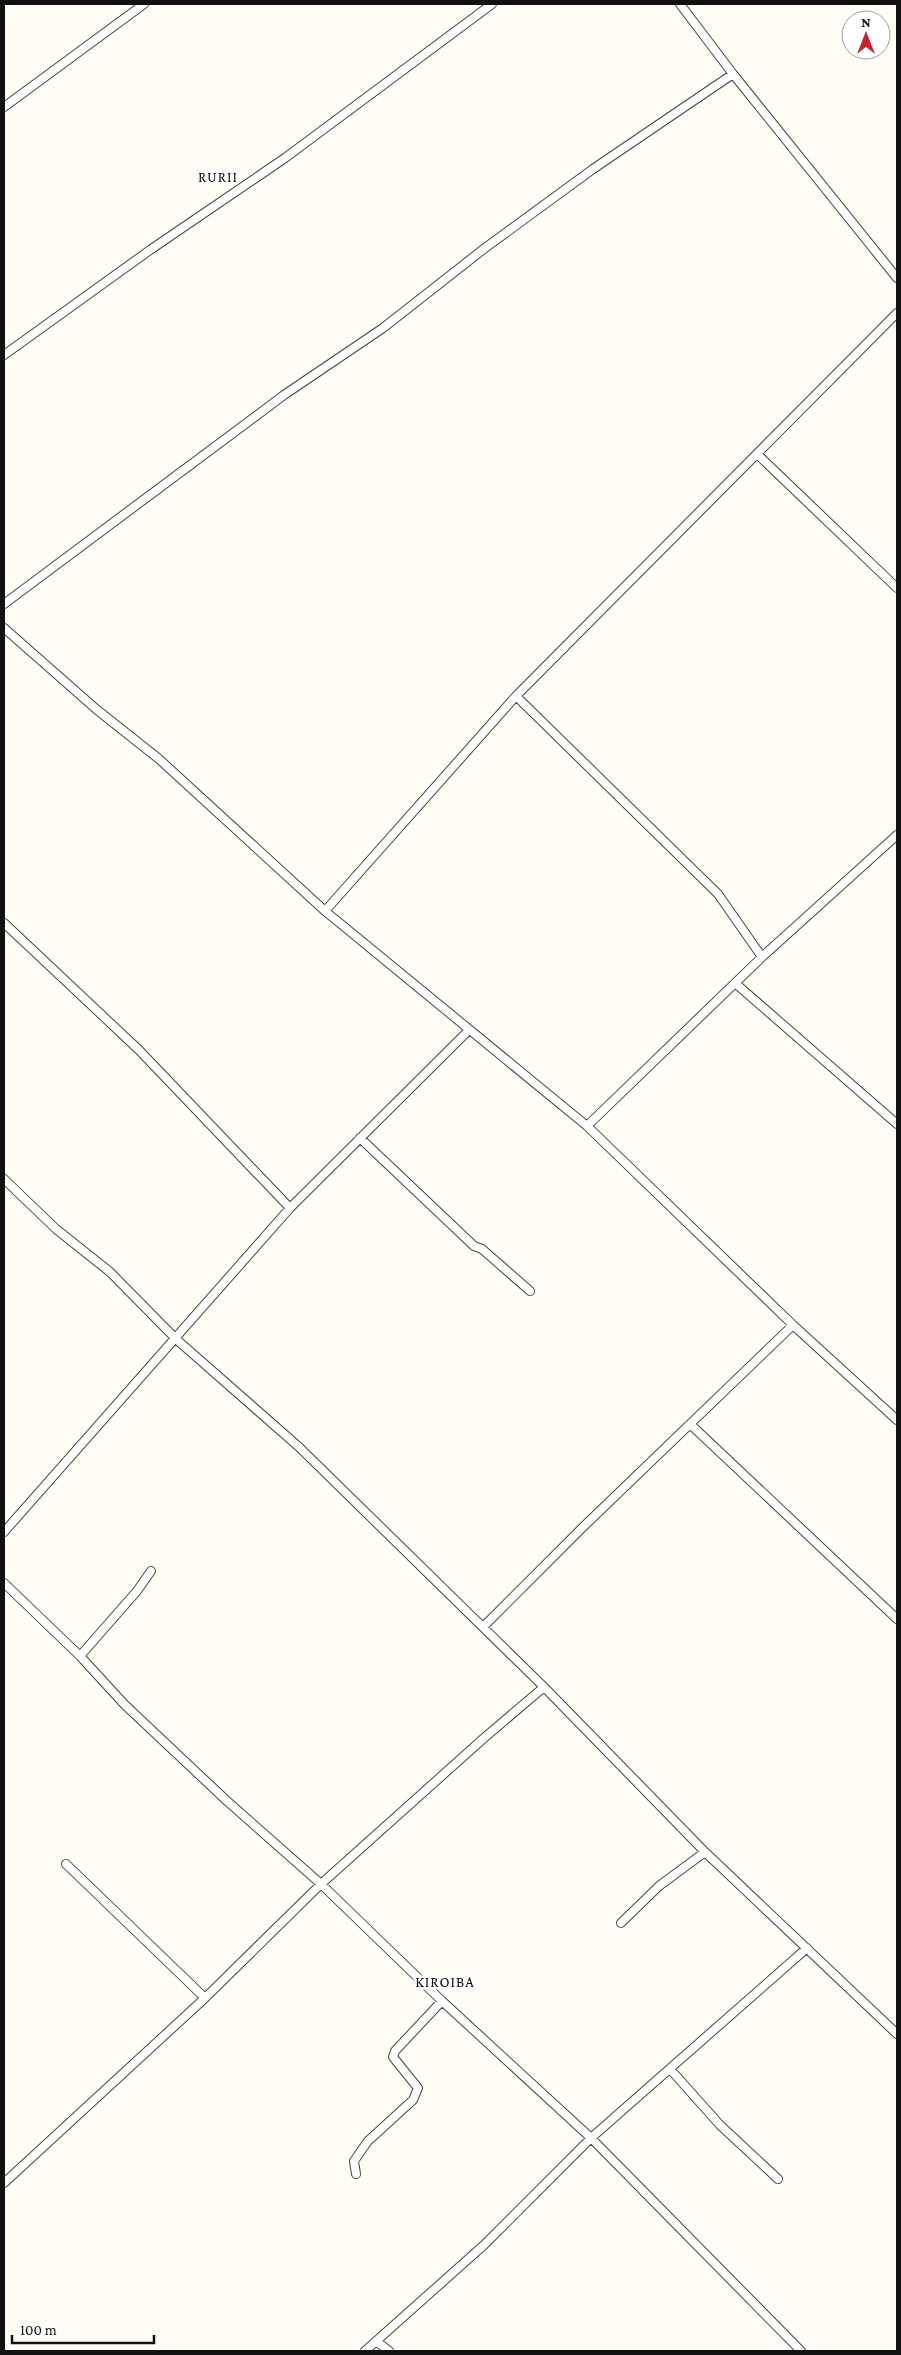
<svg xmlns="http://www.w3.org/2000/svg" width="901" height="2355" font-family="'Crimson Pro',serif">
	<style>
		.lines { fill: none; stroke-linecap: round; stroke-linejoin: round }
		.minor-casing { stroke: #444; stroke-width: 10 }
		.minor { stroke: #fff; stroke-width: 8 }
		.labels { text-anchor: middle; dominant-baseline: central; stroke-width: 5; stroke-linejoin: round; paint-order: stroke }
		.quarter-label { font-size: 15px; letter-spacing: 1px; fill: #111; stroke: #fff }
	</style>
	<rect width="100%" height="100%" fill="#fffdf5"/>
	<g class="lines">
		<defs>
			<path id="minor" d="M680 4 733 74 897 278
				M4 107 144 4
				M897 313 516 696 325 911 587 1126 793 1325 897 1420
				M4 355 150 250 285 158 492 4
				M757 454 897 588
				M4 604 284 395 383 328 485 248 593 169 733 74
				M4 628 96 709 159 759 325 911
				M516 696 718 894 762 957
				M4 923 139 1050 290 1208
				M735 983 897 1124
				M587 1126 762 957 897 835
				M360 1138 474 1246 482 1249 530 1291
				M4 1179 56 1229 110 1272 176 1339 299 1447 544 1687 705 1852 897 2034
				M690 1424 897 1619
				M4 1532 290 1208 469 1030
				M4 1583 80 1656 125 1705 227 1801 321 1884 442 2001 591 2138 801 2351
				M483 1627 582 1528 793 1325
				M80 1656 137 1591 151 1571
				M66 1864 205 1998
				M621 1923 659 1886 705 1852
				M670 2069 720 2125 778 2179
				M356 2174 354 2161 368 2141 413 2100 418 2088 393 2057 395 2051 442 2001
				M4 2183 205 1998 321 1884 484 1738 544 1687
				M376 2341 389 2351
				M365 2351 484 2245 591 2138 807 1948"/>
		</defs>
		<use href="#minor" class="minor-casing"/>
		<use href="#minor" class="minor"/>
	</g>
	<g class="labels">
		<g class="quarter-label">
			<text x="218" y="177">RURII</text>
			<text x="445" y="1982">KIROIBA</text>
		</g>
	</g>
	<rect width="901" height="2355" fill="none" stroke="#111111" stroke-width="10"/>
	<g transform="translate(866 35)"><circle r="24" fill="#ffffff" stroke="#a0a0a0"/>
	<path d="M0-4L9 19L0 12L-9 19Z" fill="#c4262e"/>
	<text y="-8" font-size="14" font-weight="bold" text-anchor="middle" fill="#111111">N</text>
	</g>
	<path d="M12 2335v8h142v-8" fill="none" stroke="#111111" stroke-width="2.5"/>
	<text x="20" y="2335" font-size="15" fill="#111111" stroke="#ffffff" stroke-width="4" paint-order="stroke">100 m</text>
</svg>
